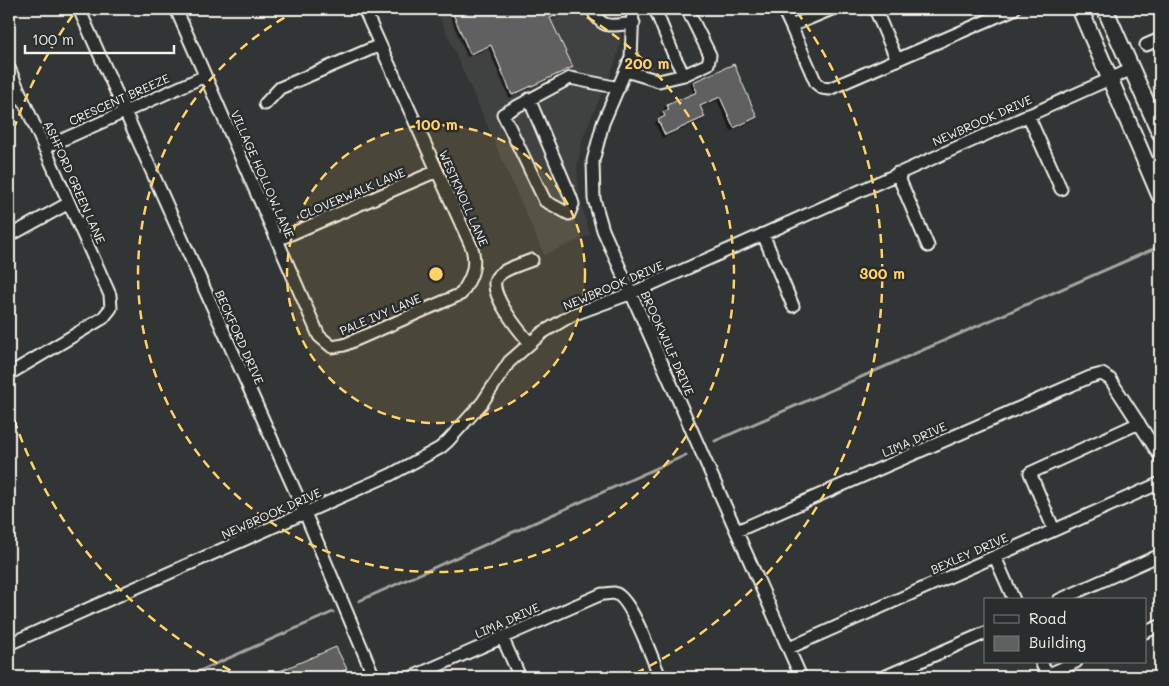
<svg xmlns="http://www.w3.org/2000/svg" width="1169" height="686" font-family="Mali,sans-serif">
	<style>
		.built { fill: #404242 }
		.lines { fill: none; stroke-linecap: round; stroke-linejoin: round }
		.stream { stroke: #a6a5a0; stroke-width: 3 }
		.building { fill: #5f605f; stroke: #f4f1e8; filter: url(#shadow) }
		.minor-casing { stroke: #f4f1e8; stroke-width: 15 }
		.major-casing { stroke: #f4f1e8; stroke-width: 19 }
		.minor { stroke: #2a2d2e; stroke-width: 11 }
		.major { stroke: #2a2d2e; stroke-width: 15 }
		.ring { fill: none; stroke: #ffd166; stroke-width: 2.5; stroke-dasharray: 9 6 }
		.labels { text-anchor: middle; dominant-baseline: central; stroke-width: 5; stroke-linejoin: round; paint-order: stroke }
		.street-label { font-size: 12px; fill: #f4f1e8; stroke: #2a2d2e }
		.centre { fill: #ffd166; stroke: #2a2d2e; stroke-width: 2.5 }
		.ring-label { font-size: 15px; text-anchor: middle; font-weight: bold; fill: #ffd166; stroke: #2a2d2e; stroke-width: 5; stroke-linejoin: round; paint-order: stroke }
	</style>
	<defs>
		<filter id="shadow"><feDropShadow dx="-2.5" dy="2.5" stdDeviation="0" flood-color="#0009"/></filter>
	</defs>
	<rect width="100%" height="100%" fill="#323535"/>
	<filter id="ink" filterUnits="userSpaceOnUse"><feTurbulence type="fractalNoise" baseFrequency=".02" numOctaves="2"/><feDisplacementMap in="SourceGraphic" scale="10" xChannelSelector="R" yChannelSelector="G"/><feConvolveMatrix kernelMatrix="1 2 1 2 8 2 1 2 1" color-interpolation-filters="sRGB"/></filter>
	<g filter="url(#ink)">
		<path class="built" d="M436 9H618L621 40 616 60 583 137 577 167 579 197 590 235 544 255Z"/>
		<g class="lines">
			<path class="stream" d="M715 441 1160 246
				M359 601 686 455
				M186 677 333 612"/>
		</g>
		<path class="building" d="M451 9H571L550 18 573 67 512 95 491 45 470 54Z
			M734 64 757 117 734 128 720 97 700 106 705 117 665 135 658 120 665 116 663 112 669 110 667 105 697 92 693 82Z
			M336 647 347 669 343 671 346 677H266Z"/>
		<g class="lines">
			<defs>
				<path id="minor" d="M79 9 305 513 374 677
					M176 9 319 336 332 347 344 345 461 294C471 279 477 267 472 248L364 9
					M592 9C602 31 613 25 634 23
					M633 9 631 58 603 123 593 161 594 199 603 230 801 677
					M655 9 675 58 684 75 708 64 710 55 687 9
					M783 9 791 26 832 9
					M875 9 897 60
					M791 26 816 83 822 88 829 89 1014 9
					M1146 45 1160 39
					M9 68 110 295 111 308 103 318 9 374
					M626 71 659 81 684 75
					M529 99 571 198 573 204 569 214 545 201 503 114 570 78 619 88
					M9 101 21 95
					M265 104 280 88 380 45
					M1028 115 1061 189
					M44 148 205 76
					M897 173 928 246
					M763 234 793 306
					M9 236 69 203
					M277 240 437 171
					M530 343C520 332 486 291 497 277 503 269 522 264 532 260
					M1054 530 1030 473 1139 423
					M737 531 1090 377 1102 374 1110 379 1160 456
					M995 557 1014 600
					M1059 600 1160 555
					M1145 632 1160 626
					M502 637 520 677
					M9 644 390 475 440 448 448 441 482 403 509 362 542 333 572 315 632 293 1132 69
					M789 648 1160 483
					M1041 662 1047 675
					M412 677 602 594C606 594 611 593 614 593 631 596 653 661 660 677
					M884 677 985 633
					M1042 677 1076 662"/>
				<path id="major" d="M1080 9 1160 196
					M1105 9 1160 133"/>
			</defs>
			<use href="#minor" class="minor-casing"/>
			<use href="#major" class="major-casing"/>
			<use href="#minor" class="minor"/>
			<use href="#major" class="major"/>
		</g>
	</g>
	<circle cx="436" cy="274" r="149" fill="#ffd166" fill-opacity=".12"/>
	<g class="ring">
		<circle cx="436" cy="274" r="149"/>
		<path d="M574 10A298 298 0 1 1 298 10"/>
		<path d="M244 677A446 446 0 0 1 9 404M9 144A446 446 0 0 1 75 12M797 12A446 446 0 0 1 628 677"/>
	</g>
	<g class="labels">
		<g class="street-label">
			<text transform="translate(119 99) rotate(-24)">CRESCENT BREEZE</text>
			<text transform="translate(982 120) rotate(-24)">NEWBROOK DRIVE</text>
			<text transform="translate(263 174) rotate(66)">VILLAGE HOLLOW LANE</text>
			<text transform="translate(75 182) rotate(66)">ASHFORD GREEN LANE</text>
			<text transform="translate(352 193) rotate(-23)">CLOVERWALK LANE</text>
			<text transform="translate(464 198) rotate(66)">WESTKNOLL LANE</text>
			<text transform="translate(613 285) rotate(-23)">NEWBROOK DRIVE</text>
			<text transform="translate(380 314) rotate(-23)">PALE IVY LANE</text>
			<text transform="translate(240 337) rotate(66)">BECKFORD DRIVE</text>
			<text transform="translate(668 343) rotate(66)">BROOKWULF DRIVE</text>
			<text transform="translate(914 439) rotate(-24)">LIMA DRIVE</text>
			<text transform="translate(271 513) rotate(-24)">NEWBROOK DRIVE</text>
			<text transform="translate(969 553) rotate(-24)">BEXLEY DRIVE</text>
			<text transform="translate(507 620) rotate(-24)">LIMA DRIVE</text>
		</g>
	</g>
	<circle cx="436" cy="274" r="8" class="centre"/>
	<g class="ring-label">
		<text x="647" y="69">200 m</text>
		<text x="436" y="130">100 m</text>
		<text x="882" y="279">300 m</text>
	</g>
	<rect width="1169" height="686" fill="none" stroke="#2a2d2e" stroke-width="30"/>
	<rect x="15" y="15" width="1139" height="656" fill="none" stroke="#f4f1e8" stroke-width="2" filter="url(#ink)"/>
	<rect x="984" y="598" width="162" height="65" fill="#2a2d2e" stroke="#7b7b78"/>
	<rect x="994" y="615" width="25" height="8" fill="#2a2d2e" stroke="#7b7b78"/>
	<text x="1029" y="624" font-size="15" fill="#f4f1e8">Road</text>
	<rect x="994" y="636" width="25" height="15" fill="#5f605f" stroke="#7b7b78"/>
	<text x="1029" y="648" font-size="15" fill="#f4f1e8">Building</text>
	<path d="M25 45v8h149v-8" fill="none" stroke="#f4f1e8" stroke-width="2.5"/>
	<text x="32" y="45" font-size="15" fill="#f4f1e8" stroke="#2a2d2e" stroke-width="4" paint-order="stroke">100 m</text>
</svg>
